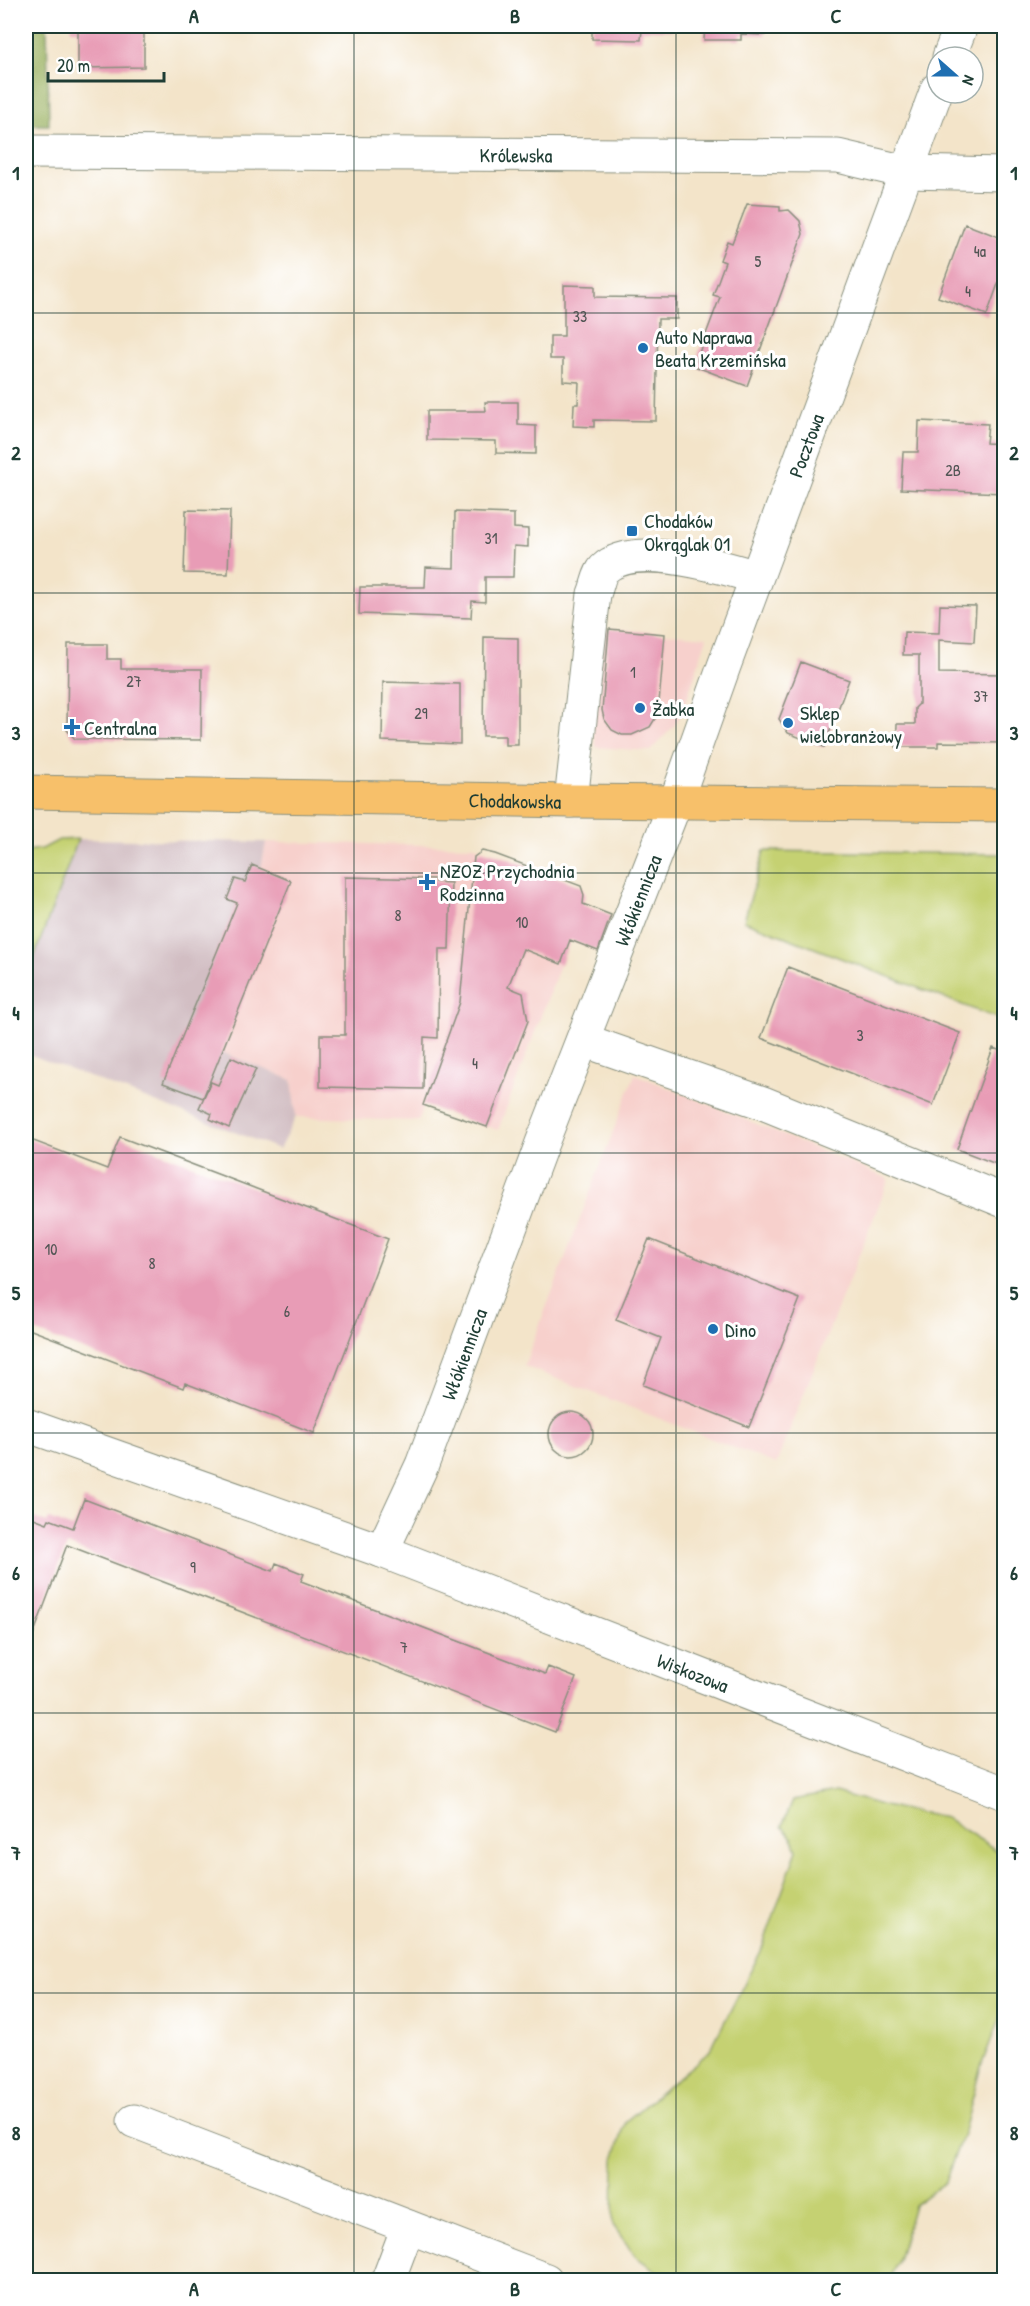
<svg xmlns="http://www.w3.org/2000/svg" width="1030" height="2306" font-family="'Patrick Hand',sans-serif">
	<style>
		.built { fill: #f7d0cc }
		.industrial { fill: #d2bec3 }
		.green { fill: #c5d172; stroke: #728753; stroke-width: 1.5 }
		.forest { fill: #9cb364; stroke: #5e784c; stroke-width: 1.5 }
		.building { fill: #e89cb6 }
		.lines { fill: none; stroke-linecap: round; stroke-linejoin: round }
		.minor-casing { stroke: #89907e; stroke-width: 35 }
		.major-casing { stroke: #89907e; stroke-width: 35 }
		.minor { stroke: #fff; stroke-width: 33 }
		.major { stroke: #f7c06b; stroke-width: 33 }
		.grid { fill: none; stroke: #1f3d34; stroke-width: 1.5; stroke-opacity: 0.55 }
		.poi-dot { fill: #1f6fb2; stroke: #fff; stroke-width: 2 }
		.labels { text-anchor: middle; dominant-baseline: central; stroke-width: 6; stroke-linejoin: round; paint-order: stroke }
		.number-label { font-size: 16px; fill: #515554 }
		.street-label { font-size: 20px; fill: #1f3d34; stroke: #fff }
		.poi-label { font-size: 20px; fill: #1f3d34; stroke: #fff; text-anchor: start }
		.neatline { fill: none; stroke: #1f3d34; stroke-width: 2 }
		.grid-label { font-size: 20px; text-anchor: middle; font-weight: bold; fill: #1f3d34 }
	</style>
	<rect width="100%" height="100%" fill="#fff"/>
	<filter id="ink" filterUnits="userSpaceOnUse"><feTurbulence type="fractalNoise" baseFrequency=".0167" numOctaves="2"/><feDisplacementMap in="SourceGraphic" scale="12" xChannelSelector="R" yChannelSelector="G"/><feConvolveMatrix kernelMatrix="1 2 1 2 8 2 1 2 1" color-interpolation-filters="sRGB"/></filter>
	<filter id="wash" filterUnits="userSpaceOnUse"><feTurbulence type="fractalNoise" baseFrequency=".008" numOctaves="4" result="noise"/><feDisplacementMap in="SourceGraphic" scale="24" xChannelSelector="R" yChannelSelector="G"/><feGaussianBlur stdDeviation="1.35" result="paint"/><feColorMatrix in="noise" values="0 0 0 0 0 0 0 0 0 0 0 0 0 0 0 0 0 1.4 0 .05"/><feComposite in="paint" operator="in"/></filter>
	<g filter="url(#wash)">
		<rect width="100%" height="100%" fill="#f3e4c9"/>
		<path class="built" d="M609 629 707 637 683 711 674 726 650 751 596 747 593 727 602 632Z
			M266 842 474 846 581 886 586 894 583 904 498 1130 424 1105 418 1121 296 1117 292 1080 221 1052 291 881 261 868Z
			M635 1074 889 1179 776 1464 524 1366Z"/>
		<path class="industrial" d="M78 839 266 842 261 868 291 881 221 1052 292 1080 296 1117 279 1149 26 1053V979Z"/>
		<path class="green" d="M78 839 26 979V851L42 849 59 840Z
			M764 851 1004 854V1021L744 921Z
			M835 1792 884 1806 946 1818 1004 1855V2007L980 2069 965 2128 945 2182 914 2205 898 2260 889 2280H669L635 2256 613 2225 614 2160 626 2121 709 2052 761 1951 797 1850 793 1839 782 1826 793 1800Z"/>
		<path class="forest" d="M26 26H47L49 125H26Z"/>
		<g id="blocks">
			<path class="building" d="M71 26H137V27L144 28V67L78 68V30H71Z
				M361 26H397V30H361Z
				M474 26H524V28L474 29Z
				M592 26H672V30H642L641 40 592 39Z
				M705 26H766L765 35 741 34V40H704Z
				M747 204 780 206V211L789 210 800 221 803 234 747 386 694 366 720 297 713 295 725 262 720 260 727 241 732 243Z
				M965 224 1004 239V267L987 315 938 297Z
				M564 285 595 286V297L677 298V319H658L656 421 594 420V427L573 426 574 404H578L579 382 563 381V359H550V336H564Z
				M485 402H518V425L536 426V454L496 453V441L427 440V411H486Z
				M919 421 988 424 986 443 1004 444V493L901 489 903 452H918Z
				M186 510 230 511 228 574 184 573Z
				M455 512 514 514V528L528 529V547L514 546 513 577H485V602L472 601 471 618 359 614 360 587H425L426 567 454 568Z
				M940 605 976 606 974 642 939 640V673L1004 674V743L938 742V747H896L897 724H915V708L919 704V655H903L904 632 939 633Z
				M609 629 665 634 658 714 650 727 632 735H622L612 730 604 719 602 710Z
				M484 637 518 638V745H505V736H483Z
				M68 644H107V659H121V669H202L201 740 75 739 67 730Z
				M801 662 849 680 824 747 788 733 779 719Z
				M383 682 460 684V744L382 741Z
				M482 851 495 854 581 886 584 895 583 904 611 915 598 951 570 940 561 964 523 949 508 987 523 993 528 1021 487 1127 423 1105 460 1002 474 857Z
				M252 865 291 881 203 1098 163 1083 237 903 227 899 235 879 245 882Z
				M345 877 435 879V882L451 883 449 949H439L438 1038 424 1037 423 1089 320 1087V1035H345Z
				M788 967 960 1033 933 1105 761 1038Z
				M993 1048 1004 1052V1167L957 1149Z
				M231 1057 256 1069 229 1128 210 1119 212 1114 199 1108 211 1082 218 1085Z
				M120 1137 388 1239 314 1433 185 1383 183 1388 26 1328V1138L107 1169Z
				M649 1239 800 1299 749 1427 643 1385 661 1338 616 1320Z
				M549 1434a22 22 0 1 1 44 0a22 22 0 1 1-44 0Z
				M84 1499 273 1571 276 1563 304 1574 301 1581 545 1674 548 1667 576 1678 555 1732 67 1545 26 1654V1515L47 1523 49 1519 73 1528Z"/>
		</g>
	</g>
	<g filter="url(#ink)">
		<use href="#blocks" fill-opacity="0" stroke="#89907e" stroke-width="1.5"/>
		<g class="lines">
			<defs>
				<g id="minor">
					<path d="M949 57 961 26"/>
					<path id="s1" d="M26 152 838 156 906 172 1004 174"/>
					<path d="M571 801 594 594C597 587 599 574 604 569 633 540 723 567 756 577"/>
					<path d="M583 1040 763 1103 1004 1201"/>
					<path id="s2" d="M26 1425 382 1551 422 1465 542 1143 676 801 724 666 937 89"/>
					<path id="s3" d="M382 1551 1004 1793"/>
					<path d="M134 2121 546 2280"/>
					<path d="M388 2280 408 2227"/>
				</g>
				<g id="major">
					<path id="s4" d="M26 792 571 801 1004 805"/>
				</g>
			</defs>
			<use href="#minor" class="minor-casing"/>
			<use href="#major" class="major-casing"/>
			<use href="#minor" class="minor"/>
			<use href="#major" class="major"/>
		</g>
	</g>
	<path class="grid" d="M354 26V2280M676 26V2280M26 313H1004M26 593H1004M26 873H1004M26 1153H1004M26 1433H1004M26 1713H1004M26 1993H1004"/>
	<g class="poi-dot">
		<circle cx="643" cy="348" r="6"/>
		<rect x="626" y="525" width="12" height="12" rx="3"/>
		<circle cx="640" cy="708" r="6"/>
		<circle cx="788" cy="723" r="6"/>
		<path d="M69 718h6v6h6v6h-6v6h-6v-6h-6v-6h6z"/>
		<path d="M424 873h6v6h6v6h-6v6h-6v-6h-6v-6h6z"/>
		<circle cx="713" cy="1329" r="6"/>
	</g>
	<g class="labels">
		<g class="number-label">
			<text x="980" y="251">4a</text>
			<text x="758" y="261">5</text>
			<text x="968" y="291">4</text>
			<text x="580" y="316">33</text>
			<text x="953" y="470">2B</text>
			<text x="491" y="538">31</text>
			<text x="633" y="672">1</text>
			<text x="134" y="681">27</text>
			<text x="981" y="696">37</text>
			<text x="421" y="713">29</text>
			<text x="398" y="915">8</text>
			<text x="522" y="922">10</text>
			<text x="860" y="1035">3</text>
			<text x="475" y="1063">4</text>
			<text x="51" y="1249">10</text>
			<text x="152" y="1263">8</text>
			<text x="287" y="1311">6</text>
			<text x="193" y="1567">9</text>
			<text x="404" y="1647">7</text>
		</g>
		<g class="street-label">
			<text stroke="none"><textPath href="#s1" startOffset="490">Królewska</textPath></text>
			<text stroke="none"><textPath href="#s2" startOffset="1562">Pocztowa</textPath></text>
			<text stroke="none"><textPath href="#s4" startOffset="489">Chodakowska</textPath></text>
			<text stroke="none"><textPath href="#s2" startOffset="1077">Włókiennicza</textPath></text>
			<text stroke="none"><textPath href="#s2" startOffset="591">Włókiennicza</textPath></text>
			<text stroke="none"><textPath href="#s3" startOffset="334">Wiskozowa</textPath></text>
		</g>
		<g class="poi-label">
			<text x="655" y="336">Auto Naprawa<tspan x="655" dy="23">Beata Krzemińska</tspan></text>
			<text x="644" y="520">Chodaków<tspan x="644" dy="23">Okrąglak 01</tspan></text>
			<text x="652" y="708">Żabka</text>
			<text x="800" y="712">Sklep<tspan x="800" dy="23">wielobranżowy</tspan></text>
			<text x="84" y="727">Centralna</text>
			<text x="440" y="870">NZOZ Przychodnia<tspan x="440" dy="23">Rodzinna</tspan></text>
			<text x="725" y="1329">Dino</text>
		</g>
	</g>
	<rect width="1030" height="2306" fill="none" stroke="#fff" stroke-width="66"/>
	<g transform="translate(955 75) rotate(111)"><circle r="28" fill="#ffffff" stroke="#a5b1ae" stroke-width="1.5"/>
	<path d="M0-4.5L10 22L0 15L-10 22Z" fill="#1f6fb2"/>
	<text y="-9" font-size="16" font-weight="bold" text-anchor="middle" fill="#1f3d34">N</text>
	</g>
	<path d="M48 72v9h116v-9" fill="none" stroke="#1f3d34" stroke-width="3"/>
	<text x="57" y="72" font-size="18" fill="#1f3d34" stroke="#ffffff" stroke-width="4.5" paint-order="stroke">20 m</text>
	<rect x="33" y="33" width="964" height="2240" class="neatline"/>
	<g class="grid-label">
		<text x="194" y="23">A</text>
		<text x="515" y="23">B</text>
		<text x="836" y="23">C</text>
		<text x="16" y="180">1</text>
		<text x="1014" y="180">1</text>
		<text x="16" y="460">2</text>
		<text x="1014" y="460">2</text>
		<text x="16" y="740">3</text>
		<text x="1014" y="740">3</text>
		<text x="16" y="1020">4</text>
		<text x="1014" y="1020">4</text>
		<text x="16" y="1300">5</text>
		<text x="1014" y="1300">5</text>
		<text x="16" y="1580">6</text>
		<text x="1014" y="1580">6</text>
		<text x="16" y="1860">7</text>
		<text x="1014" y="1860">7</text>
		<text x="16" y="2140">8</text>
		<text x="1014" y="2140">8</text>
		<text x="194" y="2296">A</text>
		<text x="515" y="2296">B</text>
		<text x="836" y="2296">C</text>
	</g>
</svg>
